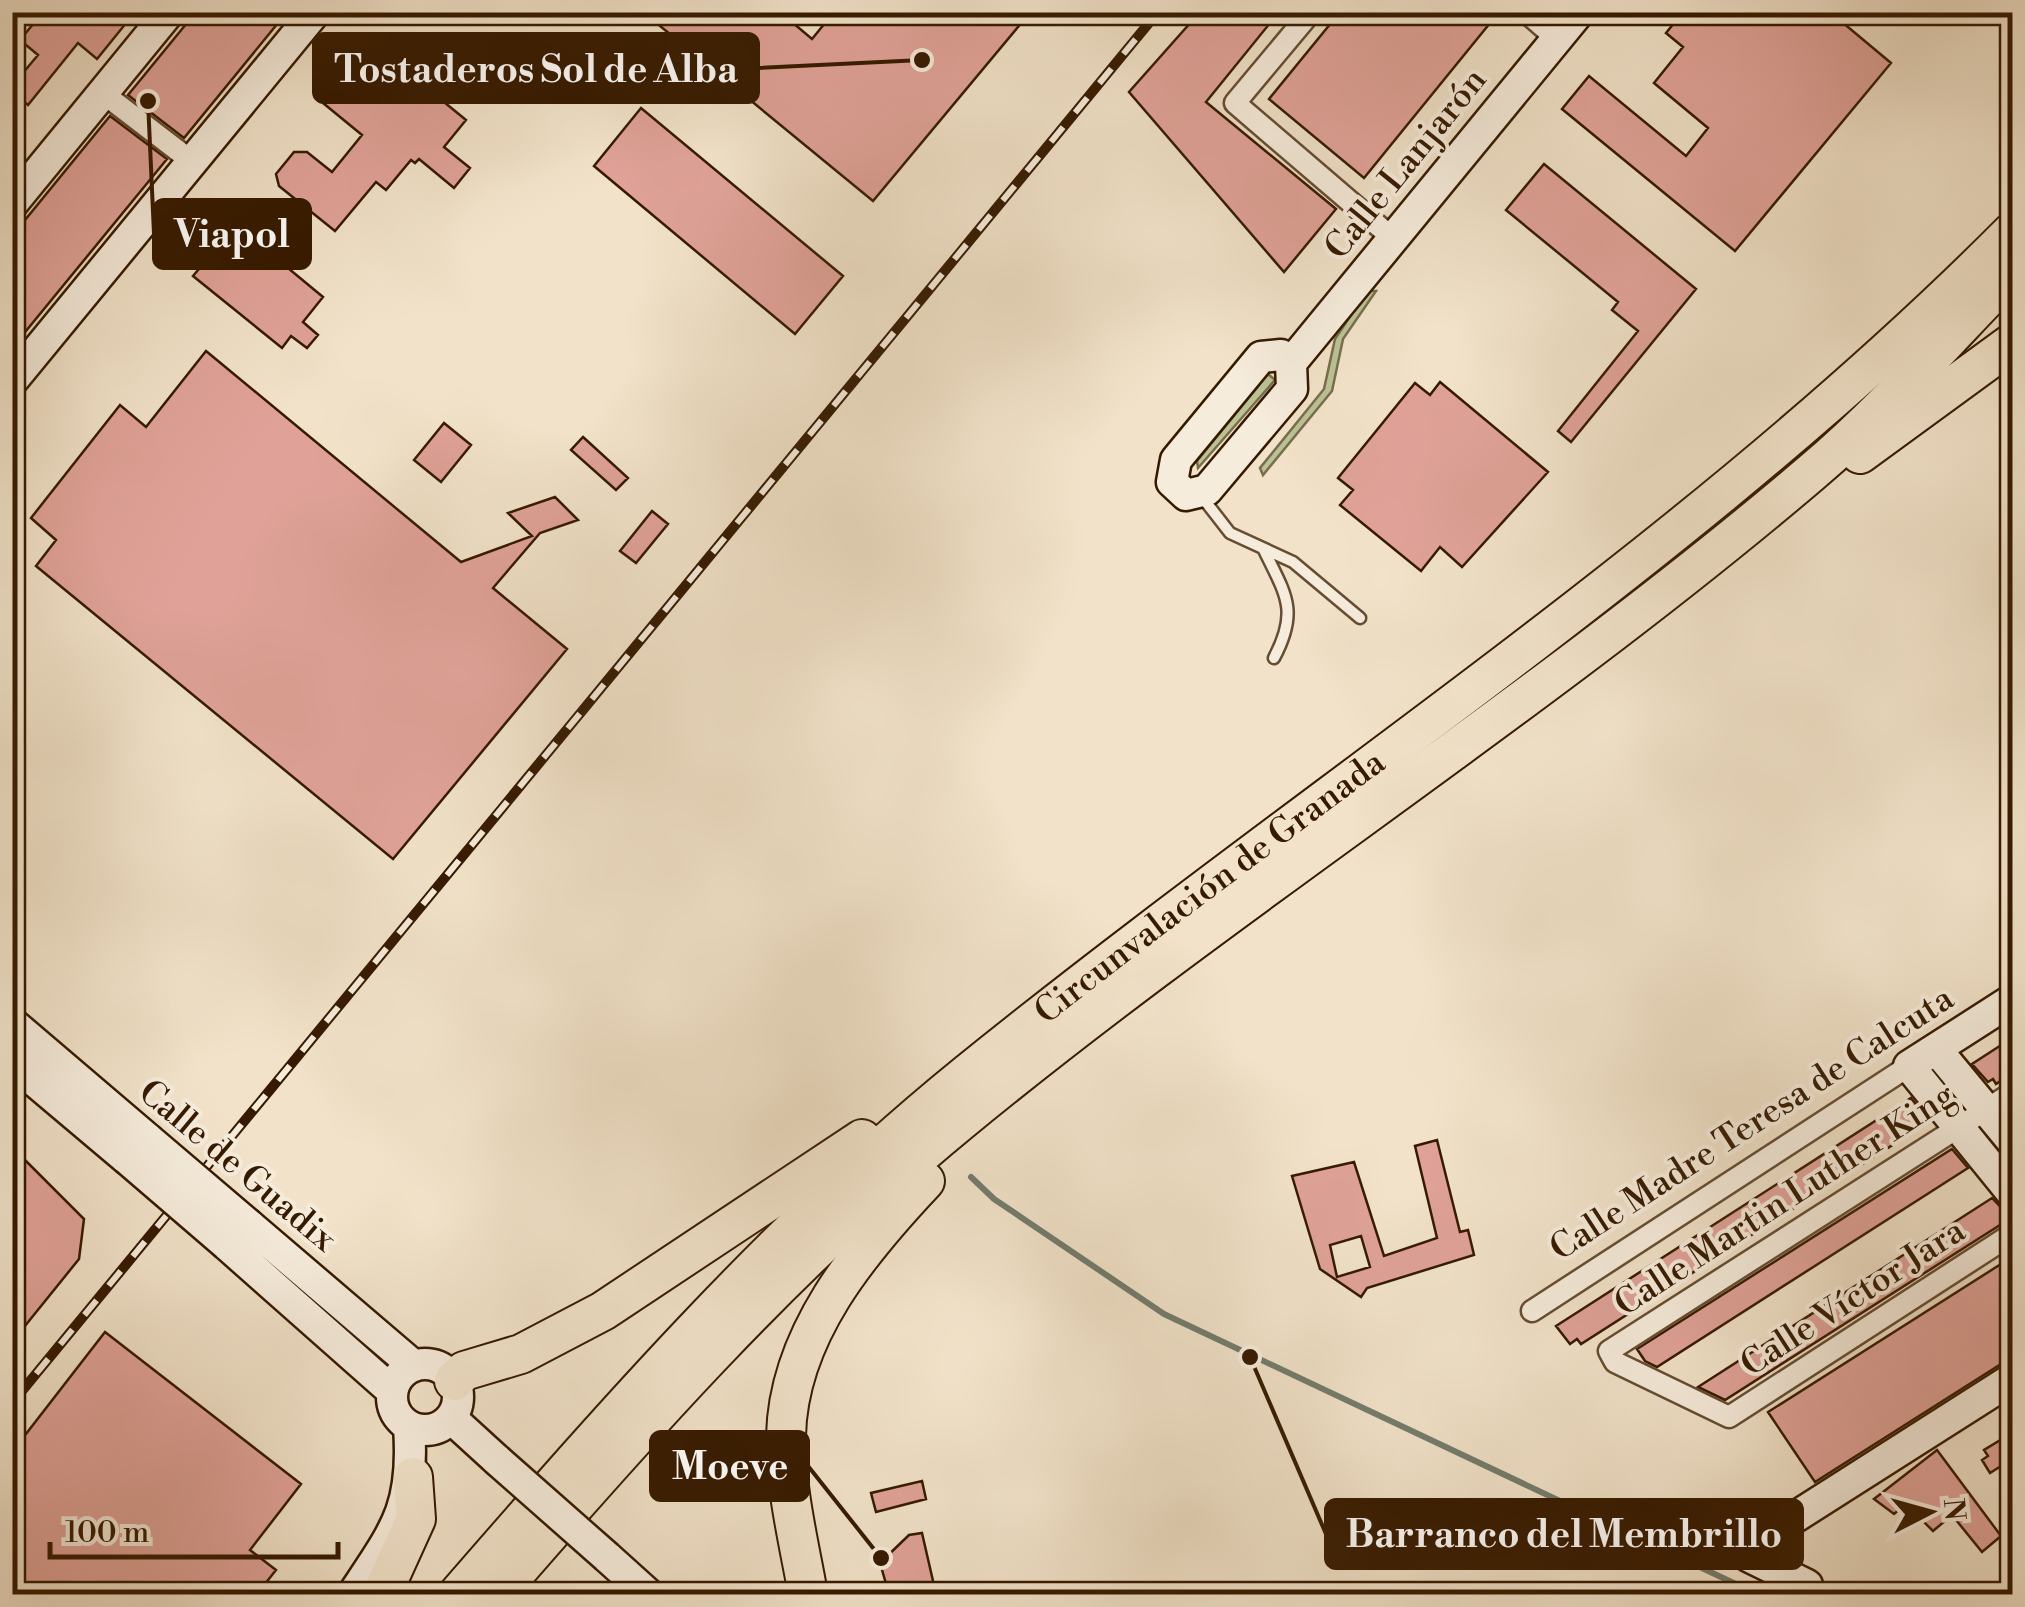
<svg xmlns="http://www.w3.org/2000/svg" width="2025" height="1607" font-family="'Libre Bodoni',serif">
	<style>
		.green { fill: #bbc396; stroke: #786e4b; stroke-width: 2.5 }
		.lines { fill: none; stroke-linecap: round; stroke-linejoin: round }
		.stream { stroke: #737c6d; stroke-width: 6 }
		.building { fill: #e0a298; stroke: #361a00; stroke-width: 2.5; fill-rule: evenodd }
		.lane-casing { stroke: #654c32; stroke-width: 15 }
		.street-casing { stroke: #654c32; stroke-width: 25 }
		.secondary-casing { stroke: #361a00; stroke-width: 35 }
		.highway-casing { stroke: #361a00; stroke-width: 42 }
		.lane { stroke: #f6ecdc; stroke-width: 10 }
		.street { stroke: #f6ecdc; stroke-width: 20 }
		.secondary { stroke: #f6ecdc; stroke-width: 30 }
		.highway { stroke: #f1e2c9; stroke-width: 38 }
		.rail-casing { stroke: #361a00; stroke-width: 10 }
		.rail { stroke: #f6ecdc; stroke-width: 6; stroke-dasharray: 19; stroke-linecap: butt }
		.secondary-bridge-casing { stroke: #361a00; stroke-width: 35; stroke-linecap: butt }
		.secondary-bridge { stroke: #f6ecdc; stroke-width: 30 }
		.labels { text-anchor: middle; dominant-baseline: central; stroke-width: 8; stroke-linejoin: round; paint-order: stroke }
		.street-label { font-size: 35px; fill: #361a00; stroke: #f6ecdc }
		.leader { fill: none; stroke: #361a00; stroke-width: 4 }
		.callout-dot { fill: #361a00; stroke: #f6ecdc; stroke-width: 4 }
		.callout { fill: #361a00; stroke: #361a00; stroke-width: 4 }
		.callout-label { font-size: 38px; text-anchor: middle; font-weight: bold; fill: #fff }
	</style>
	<rect width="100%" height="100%" fill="#f1e2c9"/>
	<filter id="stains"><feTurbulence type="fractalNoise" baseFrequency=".002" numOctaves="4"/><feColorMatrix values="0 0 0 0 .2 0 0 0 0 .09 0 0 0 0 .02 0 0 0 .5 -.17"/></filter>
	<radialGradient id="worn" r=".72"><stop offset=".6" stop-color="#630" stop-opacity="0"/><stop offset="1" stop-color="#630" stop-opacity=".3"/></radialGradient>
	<path class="green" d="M1367 291H1376L1343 339 1332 391 1263 475 1260 468 1324 389 1335 339Z
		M1268 374 1275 380 1198 468 1197 461Z"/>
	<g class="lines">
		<path class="stream" d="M971 1177 994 1199 1164 1314 1757 1594"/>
	</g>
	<path class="building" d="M43 12H116L127 22 97 59 78 43 28 105 12 92V86L38 55 20 40Z
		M196 12H287L184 138 128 95Z
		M643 12H780L812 39 834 12H1013L1023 21 873 201Z
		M1200 12H1279L1206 102 1336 209 1284 272 1129 92Z
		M1340 12H1499L1364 178 1269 99Z
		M1683 12H1830L1891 63 1735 251 1562 109 1589 76 1686 156 1708 128 1654 83 1683 47 1666 33Z
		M363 54 402 86 411 75 466 120 444 147 470 168 454 188 419 159 415 163 411 160 386 190 376 182 335 231 279 186 276 174 294 152H307L332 172 362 135 323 103Z
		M641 108 843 276 795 334 594 166Z
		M110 116 167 159 12 348V236Z
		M1544 164 1696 289 1571 442 1558 431 1638 331 1612 310 1618 302 1506 210Z
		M236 225 323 297 303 322 318 335 307 348 291 336 282 348 193 276Z
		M206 351 461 562 532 536 508 513 555 497 578 520 540 533 493 588 567 649 393 859 36 566 56 540 31 518 120 405 146 427Z
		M1440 382 1548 472 1462 567 1440 547 1421 571 1340 505 1353 490 1338 478 1415 383 1430 395Z
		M444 423 471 445 441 482 414 460Z
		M583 437 628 478 616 490 571 450Z
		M652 511 668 524 636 563 620 551Z
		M2012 1038V1073L1996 1084 1993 1079 1988 1082 1972 1064Z
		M1911 1098 1926 1117 1916 1130 1581 1344 1577 1339 1570 1344 1556 1326Z
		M1437 1140 1460 1232 1468 1230 1474 1255 1367 1288 1361 1297 1320 1269 1292 1176 1354 1162 1384 1256 1437 1238 1415 1146ZM1361 1236 1370 1267 1337 1277 1330 1245Z
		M12 1147 84 1219 79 1259 12 1342Z
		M1952 1149 1968 1168 1657 1367 1645 1361 1637 1349Z
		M1992 1198 2011 1218 1725 1400 1698 1387Z
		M2012 1257V1357L1815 1482 1768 1412Z
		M105 1332 301 1484 250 1550 276 1570 257 1594H12V1452Z
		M2012 1433V1459L1990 1473 1982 1460 1988 1456 1984 1450Z
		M1937 1450 2001 1536 1982 1552 1952 1515 1933 1531 1906 1504 1894 1514 1874 1499Z
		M922 1481 926 1499 876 1512 871 1493Z
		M922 1533 936 1594H889L880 1563 909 1535Z"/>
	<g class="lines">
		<defs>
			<path id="lane" d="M1202 497 1230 533 1293 562 1360 618
				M1264 550C1286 595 1299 611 1274 658"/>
			<path id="street" d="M1311 12 1235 103 1382 229
				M1526 12 1557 39
				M104 94 194 163
				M2012 1093 1609 1351 1615 1362 1729 1417 2012 1234
				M1532 1311 1909 1066
				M1706 1535 1748 1556"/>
			<path id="secondary" d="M12 204 169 12
				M1291 363 1281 355 1261 357 1176 460 1172 482 1186 495 1207 490 1292 389 1291 363 1579 12
				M12 381 315 12
				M2012 1000 1909 1066 2012 1193
				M12 1023 148 1139
				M1936 1049 2012 1141
				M12 1062 127 1159
				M249 1225 414 1366
				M227 1245 392 1391
				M392 1397a33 33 0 1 1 66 0a33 33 0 1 1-66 0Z
				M451 1418 497 1460
				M607 1557 648 1594
				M353 1594C396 1529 415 1507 409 1427
				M1802 1594 1807 1585 1748 1556 1756 1542 2012 1379"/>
			<g id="highway">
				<path d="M1860 454 2012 343"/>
				<path d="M454 1381 464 1371 521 1354 603 1311 862 1139"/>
				<path d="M382 1594 416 1519 413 1477"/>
				<path id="s1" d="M458 1594C617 1411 778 1227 967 1074 1316 792 1695 551 2012 232"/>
				<path d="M497 1594C641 1428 787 1264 957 1124 1234 896 1539 705 1812 472 1884 411 1947 339 2012 272"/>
				<path d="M808 1594C799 1543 785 1488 786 1436 788 1335 860 1250 925 1181"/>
			</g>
		</defs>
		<use href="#lane" class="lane-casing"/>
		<use href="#street" class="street-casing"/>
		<use href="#secondary" class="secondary-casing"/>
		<use href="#highway" class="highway-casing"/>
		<use href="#lane" class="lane"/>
		<use href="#street" class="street"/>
		<use href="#secondary" class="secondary"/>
		<use href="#highway" class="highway"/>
		<defs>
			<path id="rail" d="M12 1403 1158 12"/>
		</defs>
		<use href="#rail" class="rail-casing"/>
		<use href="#rail" class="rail"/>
		<defs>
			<path id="secondary-bridge" d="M148 1139 249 1225
				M127 1159 227 1245
				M497 1460 607 1557"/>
		</defs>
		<use href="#secondary-bridge" class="secondary-bridge-casing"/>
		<use href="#secondary-bridge" class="secondary-bridge"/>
	</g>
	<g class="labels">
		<g class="street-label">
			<text transform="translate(1406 164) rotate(-51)">Calle Lanjarón</text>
			<text stroke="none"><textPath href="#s1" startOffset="1035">Circunvalación de Granada</textPath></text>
			<text transform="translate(1752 1124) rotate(-33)">Calle Madre Teresa de Calcuta</text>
			<text transform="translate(237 1166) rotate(40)">Calle de Guadix</text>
			<text transform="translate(1785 1200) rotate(-33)">Calle Martin Luther King</text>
			<text transform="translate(1853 1298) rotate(-33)">Calle Víctor Jara</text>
		</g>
	</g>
	<path class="leader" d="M922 60L758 68M148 101L154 234M881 1558L808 1466M1250 1357L1326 1534"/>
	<g class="callout-dot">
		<circle cx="922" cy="60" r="10"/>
		<circle cx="148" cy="101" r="10"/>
		<circle cx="881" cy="1558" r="10"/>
		<circle cx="1250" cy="1357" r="10"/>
	</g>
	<g class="callout">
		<rect x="314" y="34" width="444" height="68" rx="10"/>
		<rect x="154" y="200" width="156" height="68" rx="10"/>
		<rect x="651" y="1432" width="157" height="68" rx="10"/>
		<rect x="1326" y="1500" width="476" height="68" rx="10"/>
	</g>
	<g class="callout-label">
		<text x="536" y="82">Tostaderos Sol de Alba</text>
		<text x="232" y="247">Viapol</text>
		<text x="730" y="1479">Moeve</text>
		<text x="1564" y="1547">Barranco del Membrillo</text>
	</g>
	<rect width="2025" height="1607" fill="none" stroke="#f1e2c9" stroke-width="50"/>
	<rect x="15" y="15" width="1995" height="1577" fill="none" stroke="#361a00" stroke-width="5"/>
	<rect x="25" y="25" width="1975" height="1557" fill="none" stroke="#361a00" stroke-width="2.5"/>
	<g transform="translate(1930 1512) rotate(84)" stroke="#f6ecdc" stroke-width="8" paint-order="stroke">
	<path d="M0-8L18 38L0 25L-18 38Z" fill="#361a00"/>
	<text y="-15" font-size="28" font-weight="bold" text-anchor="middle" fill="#361a00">N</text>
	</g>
	<path d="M50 1542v15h288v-15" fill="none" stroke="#361a00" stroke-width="5"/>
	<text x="65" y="1542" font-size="30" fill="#361a00" stroke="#f6ecdc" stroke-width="8" paint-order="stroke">100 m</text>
	<rect width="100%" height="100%" filter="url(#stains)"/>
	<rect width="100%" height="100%" fill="url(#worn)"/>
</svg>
